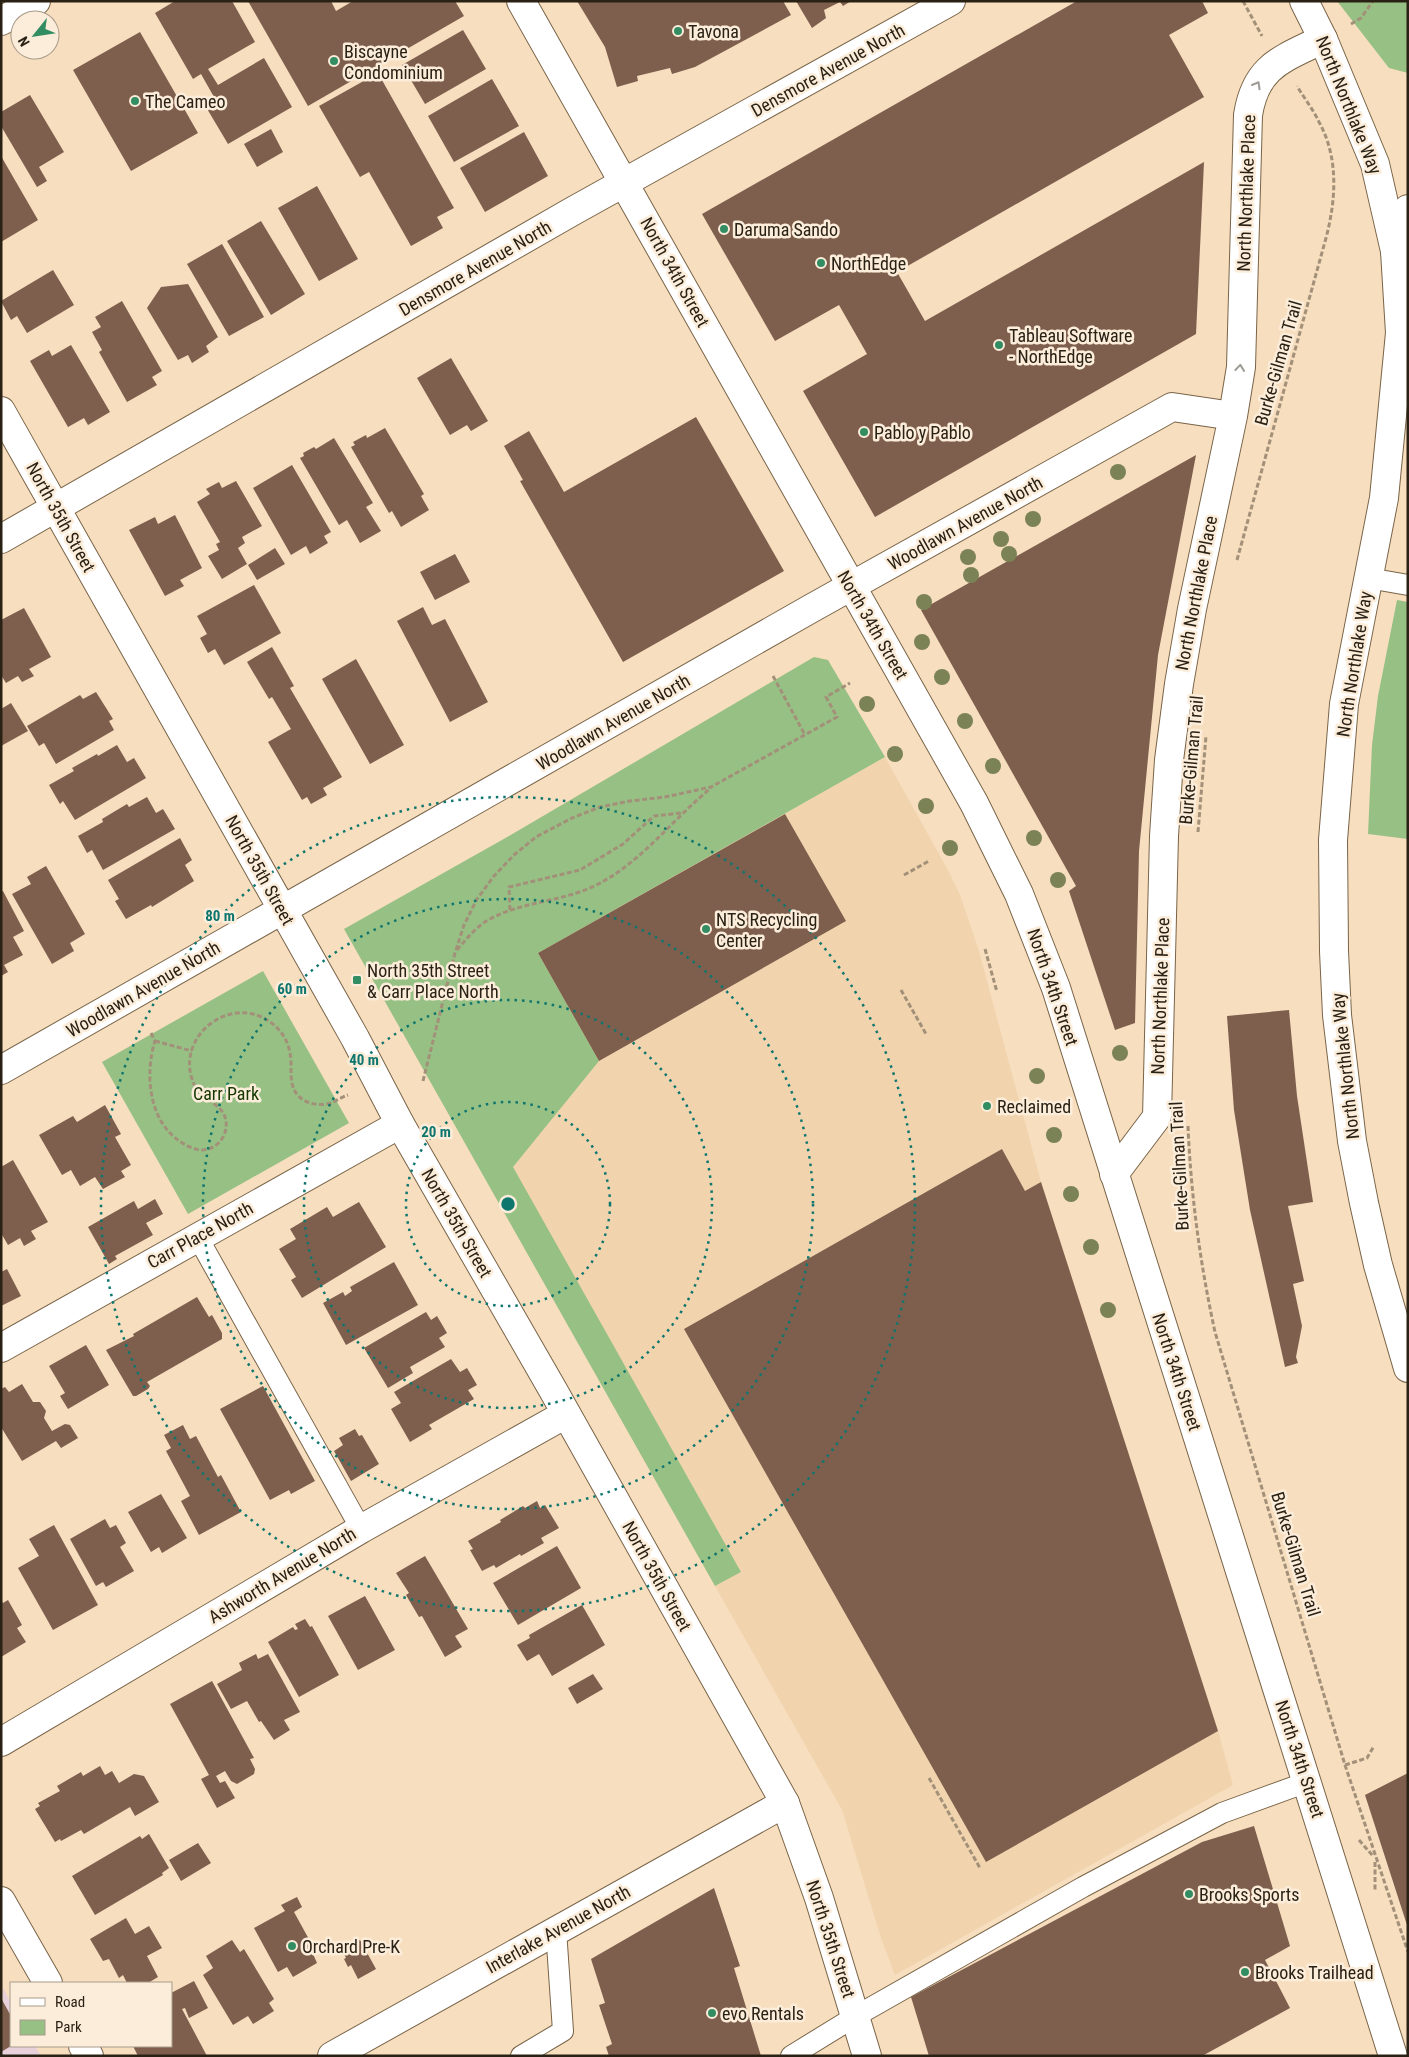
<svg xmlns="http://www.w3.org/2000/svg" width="1409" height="2057" font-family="'Roboto Condensed',sans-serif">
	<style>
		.built { fill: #f1d4ae }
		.education { fill: #e9d1dc }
		.green { fill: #97c084 }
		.building { fill: #7e5e4d }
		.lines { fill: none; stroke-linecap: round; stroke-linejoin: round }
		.service-casing { stroke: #796448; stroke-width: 22 }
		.minor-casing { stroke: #796448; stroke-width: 30 }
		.tertiary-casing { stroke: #796448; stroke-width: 30 }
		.path { stroke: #a29079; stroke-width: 3; stroke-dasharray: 5 2.5; stroke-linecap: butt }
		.service { stroke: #fff; stroke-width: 20 }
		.minor { stroke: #fff; stroke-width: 28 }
		.tertiary { stroke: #fff; stroke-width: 28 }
		.tree { fill: #7a8256 }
		.oneway { stroke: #9f9b96 }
		.ring { fill: none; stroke: #0f766e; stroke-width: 2.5; stroke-dasharray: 2.5 5 }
		.poi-dot { fill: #328d63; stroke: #fcedda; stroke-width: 2 }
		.labels { text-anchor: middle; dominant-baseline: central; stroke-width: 5; stroke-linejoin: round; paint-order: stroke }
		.poi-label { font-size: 18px; fill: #2a2115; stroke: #fcedda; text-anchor: start }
		.street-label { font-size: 18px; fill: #2a2115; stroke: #fcedda }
		.park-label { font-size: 18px; fill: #143700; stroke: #fcedda }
		.centre { fill: #0f766e; stroke: #fcedda; stroke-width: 2.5 }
		.ring-label { font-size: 15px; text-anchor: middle; font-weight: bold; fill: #0f766e; stroke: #fcedda; stroke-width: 5; stroke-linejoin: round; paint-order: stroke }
	</style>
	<rect width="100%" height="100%" fill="#f7debf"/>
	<path class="built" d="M885 757 949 872 960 895 979 951 1041 1182 1218 1731 1233 1785 895 1975 881 1938 842 1810 715 1586 741 1572 512 1167 599 1061 538 953Z"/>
	<path class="education" d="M3 1988 11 2003V2046H35L41 2056H1Z"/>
	<path class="green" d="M1337 1H1408V73L1389 68Z
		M1397 600 1408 602V839L1368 834 1372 745 1378 696Z
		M814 657 828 660 885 757 538 953 599 1061 513 1167 741 1572 715 1586 344 929 509 836Z
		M263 971 349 1123 188 1214 102 1062Z"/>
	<path class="building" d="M175 1H232L255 42 208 69 218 85 264 58 292 107 228 144 203 102 214 97 201 74 193 79 155 13Z
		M248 1H331L336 11 353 1H455L464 16 308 106Z
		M577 1H783L791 15 695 67 672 74 670 68 637 76 638 81 617 87 605 47Z
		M796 1H851L843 6 840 2 824 10 826 18 812 28Z
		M1077 1H1202L1208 13 1169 35 1204 97 897 272 925 321 1204 162 1196 334 875 517 803 391 867 354 839 305 775 341 702 214Z
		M463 30 486 69 425 104 402 65Z
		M140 32 198 133 131 171 73 70Z
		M378 73 454 208 437 217 443 228 411 246 369 172 360 177 319 106Z
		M492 79 519 126 454 162 428 116Z
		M30 95 64 152 39 167 47 181 37 187 1 126V112Z
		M271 129 283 152 257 167 244 144Z
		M524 132 548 176 485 212 460 168Z
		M1 156 38 220 1 242Z
		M317 186 358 259 319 281 278 208Z
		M261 221 305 294 271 315 227 241Z
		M222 244 264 317 229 336 187 264Z
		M53 270 74 305 27 333 17 316 11 320 1 301Z
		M188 284 218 337 206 346 209 352 192 363 188 355 178 360 147 308 161 287Z
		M122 301 162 371 152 377 157 385 127 402 99 352 102 350 92 332 101 327 95 317Z
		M71 345 110 412 88 425 84 418 68 427 30 361 49 350 52 356Z
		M451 358 488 421 471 431 467 425 450 435 417 378Z
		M696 417 784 571 623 662 520 481 523 480 504 446 529 431 564 492Z
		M385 428 424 494 421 496 429 510 401 527 392 511 389 513 351 447 355 445 353 442 366 435 367 438Z
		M334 438 373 503 366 507 381 531 360 543 347 520 339 525 300 458 304 456 303 453 314 447 316 449Z
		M1196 455 1158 655 1139 851 1135 1023 1115 1030 1069 891 1076 886 921 610Z
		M292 465 331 532 324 536 328 543 310 554 306 546 291 555 253 488Z
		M236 481 262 526 242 537 245 543 238 548 247 564 222 579 208 556 219 550 216 544 220 542 197 502 210 494 206 489 219 482 222 488Z
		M175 515 202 568 180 580 184 586 165 596 129 530 155 517 158 524Z
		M275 548 285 564 257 580 248 565Z
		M455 554 470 582 435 600 420 572Z
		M254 585 281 633 224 665 215 649 208 653 200 638 207 634 197 616Z
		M423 607 432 625 445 619 488 702 450 722 397 621Z
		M24 608 51 657 29 669 34 676 22 682 18 676 6 683 1 675V620Z
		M272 647 294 686 290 688 342 777 323 788 327 795 311 804 307 797 302 800 268 742 291 729 272 697 269 699 247 662Z
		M356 659 404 745 370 764 322 679Z
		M96 692 113 719 109 721 114 730 56 764 44 743 39 746 27 726 80 695 83 699Z
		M11 703 28 731 1 746V709Z
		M117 745 127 762 134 758 146 778 75 820 63 801 60 804 49 785 74 771 72 768 97 754 98 756Z
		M147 797 156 813 163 809 175 829 103 870 92 850 87 853 78 836 103 822 102 819 127 804 129 807Z
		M785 814 846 921 599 1061 538 953Z
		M180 838 192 860 185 865 194 881 152 907 151 905 126 919 115 901 119 899 108 880Z
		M46 866 85 934 70 943 74 951 52 964 12 894 31 884 27 877Z
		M3 891 24 931 13 937 23 955 4 965 8 972 1 976V892Z
		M1289 1010 1297 1096 1313 1202 1288 1206 1304 1281 1293 1284 1302 1326 1296 1357 1298 1363 1285 1367 1250 1210 1234 1110 1227 1016Z
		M105 1105 121 1134 115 1137 131 1165 121 1171 125 1177 103 1189 95 1177 80 1186 71 1170 62 1175 39 1135 73 1116 77 1122Z
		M1002 1149 1025 1191 1041 1182 1218 1731 986 1862 684 1329Z
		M13 1160 48 1222 31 1231 36 1239 24 1246 20 1238 8 1245 1 1233V1167Z
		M155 1199 163 1214 146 1223 153 1235 115 1256 117 1259 109 1264 88 1227 134 1201 138 1209Z
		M359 1202 386 1247 302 1298 291 1280 296 1277 279 1249 296 1239 290 1229 327 1207 333 1217Z
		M394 1262 418 1305 346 1345 323 1303 343 1292 345 1296 352 1291 350 1287Z
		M7 1269 21 1296 1 1306V1272Z
		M197 1297 209 1317 212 1315 222 1333V1339L147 1382 150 1386 148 1389 136 1396H133L106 1350 134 1336 133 1334Z
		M426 1312 431 1320 437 1316 447 1333 439 1338 445 1347 410 1367 413 1373 388 1388 364 1348Z
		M86 1345 109 1385 68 1409 60 1396 65 1393 49 1366Z
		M451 1359 460 1372 467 1368 477 1385 468 1390 474 1399 429 1425 432 1429 410 1442 391 1409 401 1403 394 1392Z
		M22 1384 33 1402H40L46 1411 44 1418 52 1431 65 1424 70 1425 78 1438 61 1448 56 1441 22 1461 1 1427V1389L5 1387 9 1392Z
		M263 1386 315 1481 291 1494 289 1490 270 1500 220 1409Z
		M183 1425 190 1439 196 1436 218 1477 221 1475 241 1512 199 1535 181 1501 190 1496 166 1451 171 1448 164 1435Z
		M355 1429 359 1436 362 1435 379 1464 351 1481 334 1451 343 1445 339 1438Z
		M161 1494 187 1538 162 1553 159 1547 151 1552 128 1512Z
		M537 1501 540 1508 545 1505 559 1528 541 1538 544 1543 521 1556 520 1554 496 1568 494 1565 482 1571 470 1550 473 1549 468 1541 501 1522 500 1520 523 1506 525 1508Z
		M105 1519 110 1528 116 1525 126 1543 120 1547 134 1571 106 1587 103 1582 96 1586 70 1539Z
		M54 1525 98 1605 53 1630 18 1568 39 1556 29 1539Z
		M557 1546 581 1588 518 1625 493 1583Z
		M425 1556 468 1629 455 1636 462 1647 445 1657 422 1616 419 1617 406 1595 409 1593 396 1573Z
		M365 1596 395 1650 358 1670 328 1616Z
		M1 1600 3 1603 8 1600 22 1625 17 1628 26 1642 1 1657Z
		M582 1605 605 1645 552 1676 539 1654 527 1661 517 1645 530 1638 529 1635Z
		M305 1619 310 1627 312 1626 339 1675 299 1697 268 1642 293 1627 295 1630 298 1629 295 1624Z
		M256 1654 258 1659 268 1654 300 1712 284 1720 290 1730 274 1740 261 1721 259 1722 247 1701 231 1709 217 1684 242 1670 239 1663Z
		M593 1674 603 1689 577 1704 568 1688Z
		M212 1681 254 1758 250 1759 255 1769 254 1774 237 1784 231 1781 225 1771 216 1776 220 1783 225 1781 235 1798 217 1808 201 1779 209 1775 170 1704Z
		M100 1766 105 1775 112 1771 119 1783 134 1774 144 1776 159 1802 135 1816 130 1807 84 1834 81 1830 61 1841 60 1839 55 1842 35 1809 40 1806 38 1803 60 1791 57 1786 81 1772 83 1776Z
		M1408 1773V1925H1407L1365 1795Z
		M1254 1826 1290 1946 1265 1960 1290 2008 1202 2056H929L911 1997 1202 1842Z
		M149 1834 169 1868 162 1873 163 1875 95 1915 72 1876 140 1836 142 1839Z
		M198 1843 211 1863 181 1881 169 1860Z
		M714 1888 740 1966 734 1968 761 2056H609L606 2047 612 2044 599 2005 605 2003 591 1959Z
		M297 1897 302 1907 294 1912 316 1952 313 1954 317 1963 293 1977 287 1967 278 1972 254 1928 285 1911 281 1905Z
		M126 1918 135 1934 149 1926 162 1948 147 1956 158 1977 148 1983H127L123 1975 119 1978 109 1959 103 1961 90 1939Z
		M232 1940 240 1952 244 1949 274 1999 269 2003 274 2011 253 2024 248 2016 233 2025 203 1975 213 1968 206 1956Z
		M360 1940 376 1969 358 1979 351 1965 348 1967 344 1959 346 1958 342 1950Z
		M194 1981 208 2008 189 2018 185 2008 182 2009 207 2056H138L133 2046H171V1993Z
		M1 1998 11 2016V2046L1 2052Z"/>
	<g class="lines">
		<defs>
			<path id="service" d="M1368 578 1408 585
				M197 1236 361 1529
				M521 2056 563 2031 556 1930
				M791 2056 856 2016 1083 1887 1222 1813 1307 1782"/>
			<path id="minor" d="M1395 251 1408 209
				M1 539 573 211 951 1
				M1 1070 812 608 1172 407 1233 416
				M1114 1174 1157 1117 1164 836 1169 760 1179 684 1192 609 1233 416 1241 367 1248 115C1256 65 1283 59 1323 39
				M1 1348 400 1124
				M1 1742 361 1529 566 1414
				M1 1901 48 1983
				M83 2046 89 2056
				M332 2056 785 1803"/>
			<path id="tertiary" d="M521 1 974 803 1019 894 1056 988 1393 2056
				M1304 1 1323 39 1375 164 1395 251 1400 333 1384 498 1344 704 1333 840 1334 951 1337 1015 1352 1141 1364 1203 1378 1265 1408 1368
				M1 21 36 1
				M1 411 355 1038 400 1124 553 1390 785 1803 819 1898 867 2056"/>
		</defs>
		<use href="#service" class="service-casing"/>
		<use href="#minor" class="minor-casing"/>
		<use href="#tertiary" class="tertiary-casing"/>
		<path class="path" d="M1243 1 1262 36
			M1351 24 1361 18 1373 1
			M1407 95H1408
			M1237 560 1326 238C1336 200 1339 158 1319 122 1313 109 1304 98 1297 86
			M773 676 805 735
			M1198 832 1206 736
			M904 875 929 861
			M510 910 509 887 580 870 623 844 654 816 681 813
			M985 949 997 992
			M457 950C467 938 477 926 490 919 525 900 567 902 602 882 645 858 673 819 711 788
			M901 990 926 1034
			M151 1033 155 1041C144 1076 149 1126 186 1145 193 1149 202 1152 211 1148 223 1143 229 1129 225 1117 220 1103 203 1100 196 1088 174 1049 212 1005 253 1014 272 1019 287 1034 290 1053 292 1063 290 1074 292 1083 295 1101 315 1108 331 1103 336 1101 342 1097 348 1095
			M155 1041 192 1051
			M423 1081 455 953 464 925 477 899 494 876 514 855 536 837 572 818 600 807 630 801 665 797 711 787 837 717 826 697 850 683
			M1188 1126C1191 1196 1200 1263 1215 1332L1345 1765 1408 1952
			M1345 1765 1367 1758 1374 1746
			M929 1778 980 1868
			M1359 1840 1373 1856
			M1375 1862V1891"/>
		<use href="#service" class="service"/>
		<use href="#minor" class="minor"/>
		<use href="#tertiary" class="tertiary"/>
	</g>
	<g class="tree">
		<circle cx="1118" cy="472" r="8"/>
		<circle cx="1033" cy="519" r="8"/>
		<circle cx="1001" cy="539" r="8"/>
		<circle cx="1009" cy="554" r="8"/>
		<circle cx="968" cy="557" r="8"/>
		<circle cx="971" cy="575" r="8"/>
		<circle cx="924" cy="602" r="8"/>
		<circle cx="922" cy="642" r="8"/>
		<circle cx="942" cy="677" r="8"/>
		<circle cx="867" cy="704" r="8"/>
		<circle cx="965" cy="721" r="8"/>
		<circle cx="895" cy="754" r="8"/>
		<circle cx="993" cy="766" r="8"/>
		<circle cx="926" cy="806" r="8"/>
		<circle cx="1034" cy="838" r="8"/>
		<circle cx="950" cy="848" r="8"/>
		<circle cx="1058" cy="880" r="8"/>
		<circle cx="1120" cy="1053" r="8"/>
		<circle cx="1037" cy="1076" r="8"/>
		<circle cx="1054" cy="1135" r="8"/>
		<circle cx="1071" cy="1194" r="8"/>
		<circle cx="1091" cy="1247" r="8"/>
		<circle cx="1108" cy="1310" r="8"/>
	</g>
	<defs><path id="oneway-chevron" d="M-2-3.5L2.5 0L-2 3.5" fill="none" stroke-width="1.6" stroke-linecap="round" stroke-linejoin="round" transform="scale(1.25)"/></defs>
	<g class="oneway">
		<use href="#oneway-chevron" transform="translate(1257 85) rotate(-60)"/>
		<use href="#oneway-chevron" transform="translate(1240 368) rotate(-84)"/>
	</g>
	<g class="ring">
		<circle cx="508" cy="1204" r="102"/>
		<circle cx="508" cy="1204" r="204"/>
		<circle cx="508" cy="1204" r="305"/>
		<circle cx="508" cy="1204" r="407"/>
	</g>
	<g class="poi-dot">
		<circle cx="678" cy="31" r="5"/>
		<circle cx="334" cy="61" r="5"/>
		<circle cx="135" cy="101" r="5"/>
		<circle cx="724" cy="229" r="5"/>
		<circle cx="821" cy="263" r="5"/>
		<circle cx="999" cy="345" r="5"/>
		<circle cx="864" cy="432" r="5"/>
		<circle cx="706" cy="929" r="5"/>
		<rect x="352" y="975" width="10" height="10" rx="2.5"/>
		<circle cx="987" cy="1106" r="5"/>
		<circle cx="1189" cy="1894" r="5"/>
		<circle cx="292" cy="1946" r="5"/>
		<circle cx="1245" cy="1972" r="5"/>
		<circle cx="712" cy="2013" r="5"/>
	</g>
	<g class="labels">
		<g class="poi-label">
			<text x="688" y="31">Tavona</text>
			<text x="344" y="51">Biscayne<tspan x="344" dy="21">Condominium</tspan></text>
			<text x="145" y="101">The Cameo</text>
			<text x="734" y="229">Daruma Sando</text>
			<text x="831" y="263">NorthEdge</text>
			<text x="1009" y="335">Tableau Software<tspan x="1009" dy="21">- NorthEdge</tspan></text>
			<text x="874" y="432">Pablo y Pablo</text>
			<text x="716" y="919">NTS Recycling<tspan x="716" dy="21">Center</tspan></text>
			<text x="367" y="970">North 35th Street<tspan x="367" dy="21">&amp; Carr Place North</tspan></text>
			<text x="997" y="1106">Reclaimed</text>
			<text x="1199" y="1894">Brooks Sports</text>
			<text x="302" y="1946">Orchard Pre-K</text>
			<text x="1255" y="1972">Brooks Trailhead</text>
			<text x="722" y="2013">evo Rentals</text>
		</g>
		<g class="street-label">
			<text transform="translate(828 70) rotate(-29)">Densmore Avenue North</text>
			<text transform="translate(1349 105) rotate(68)">North Northlake Way</text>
			<text transform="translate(1246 193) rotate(-88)">North Northlake Place</text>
			<text transform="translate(475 268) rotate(-30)">Densmore Avenue North</text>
			<text transform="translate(675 272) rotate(61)">North 34th Street</text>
			<text transform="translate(1278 363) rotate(-74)">Burke-Gilman Trail</text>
			<text transform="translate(61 517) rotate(61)">North 35th Street</text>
			<text transform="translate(965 523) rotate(-29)">Woodlawn Avenue North</text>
			<text transform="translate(1196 593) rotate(-79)">North Northlake Place</text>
			<text transform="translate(873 625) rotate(60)">North 34th Street</text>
			<text transform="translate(1354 664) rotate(-81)">North Northlake Way</text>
			<text transform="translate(613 722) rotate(-30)">Woodlawn Avenue North</text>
			<text transform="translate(1191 760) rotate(-85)">Burke-Gilman Trail</text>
			<text transform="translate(260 870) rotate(61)">North 35th Street</text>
			<text transform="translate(1053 987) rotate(71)">North 34th Street</text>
			<text transform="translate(143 989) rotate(-30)">Woodlawn Avenue North</text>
			<text transform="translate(1160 996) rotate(-88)">North Northlake Place</text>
			<text transform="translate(1345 1066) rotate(-96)">North Northlake Way</text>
			<text transform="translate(1179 1166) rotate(-93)">Burke-Gilman Trail</text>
			<text transform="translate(457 1223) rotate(60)">North 35th Street</text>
			<text transform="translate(200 1235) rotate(-29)">Carr Place North</text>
			<text transform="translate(1177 1372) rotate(72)">North 34th Street</text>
			<text transform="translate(1296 1554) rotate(73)">Burke-Gilman Trail</text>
			<text transform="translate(282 1575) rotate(-31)">Ashworth Avenue North</text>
			<text transform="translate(657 1576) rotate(61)">North 35th Street</text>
			<text transform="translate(1300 1759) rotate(72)">North 34th Street</text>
			<text transform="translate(558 1929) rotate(-29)">Interlake Avenue North</text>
			<text transform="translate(831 1939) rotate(72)">North 35th Street</text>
		</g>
		<g class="park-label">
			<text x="226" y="1093">Carr Park</text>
		</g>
	</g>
	<circle cx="508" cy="1204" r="8" class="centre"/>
	<g class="ring-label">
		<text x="220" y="921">80 m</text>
		<text x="292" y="994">60 m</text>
		<text x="364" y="1065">40 m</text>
		<text x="436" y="1137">20 m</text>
	</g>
	<rect width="1409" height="2057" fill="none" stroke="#2a2115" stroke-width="5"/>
	<rect x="10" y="1982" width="162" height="65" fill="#fcedda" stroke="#a89b8b"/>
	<rect x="20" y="1998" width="25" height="8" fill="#ffffff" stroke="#a89b8b"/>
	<text x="55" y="2007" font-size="15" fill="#2a2115">Road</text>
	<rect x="20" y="2020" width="25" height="15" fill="#97c084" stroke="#a89b8b"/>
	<text x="55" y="2032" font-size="15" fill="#2a2115">Park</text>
	<g transform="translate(35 35) rotate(240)"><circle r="24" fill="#fcedda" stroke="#a89b8b"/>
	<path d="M0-4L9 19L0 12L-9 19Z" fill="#328d63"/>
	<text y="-8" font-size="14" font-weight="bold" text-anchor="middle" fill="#2a2115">N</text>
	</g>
</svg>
